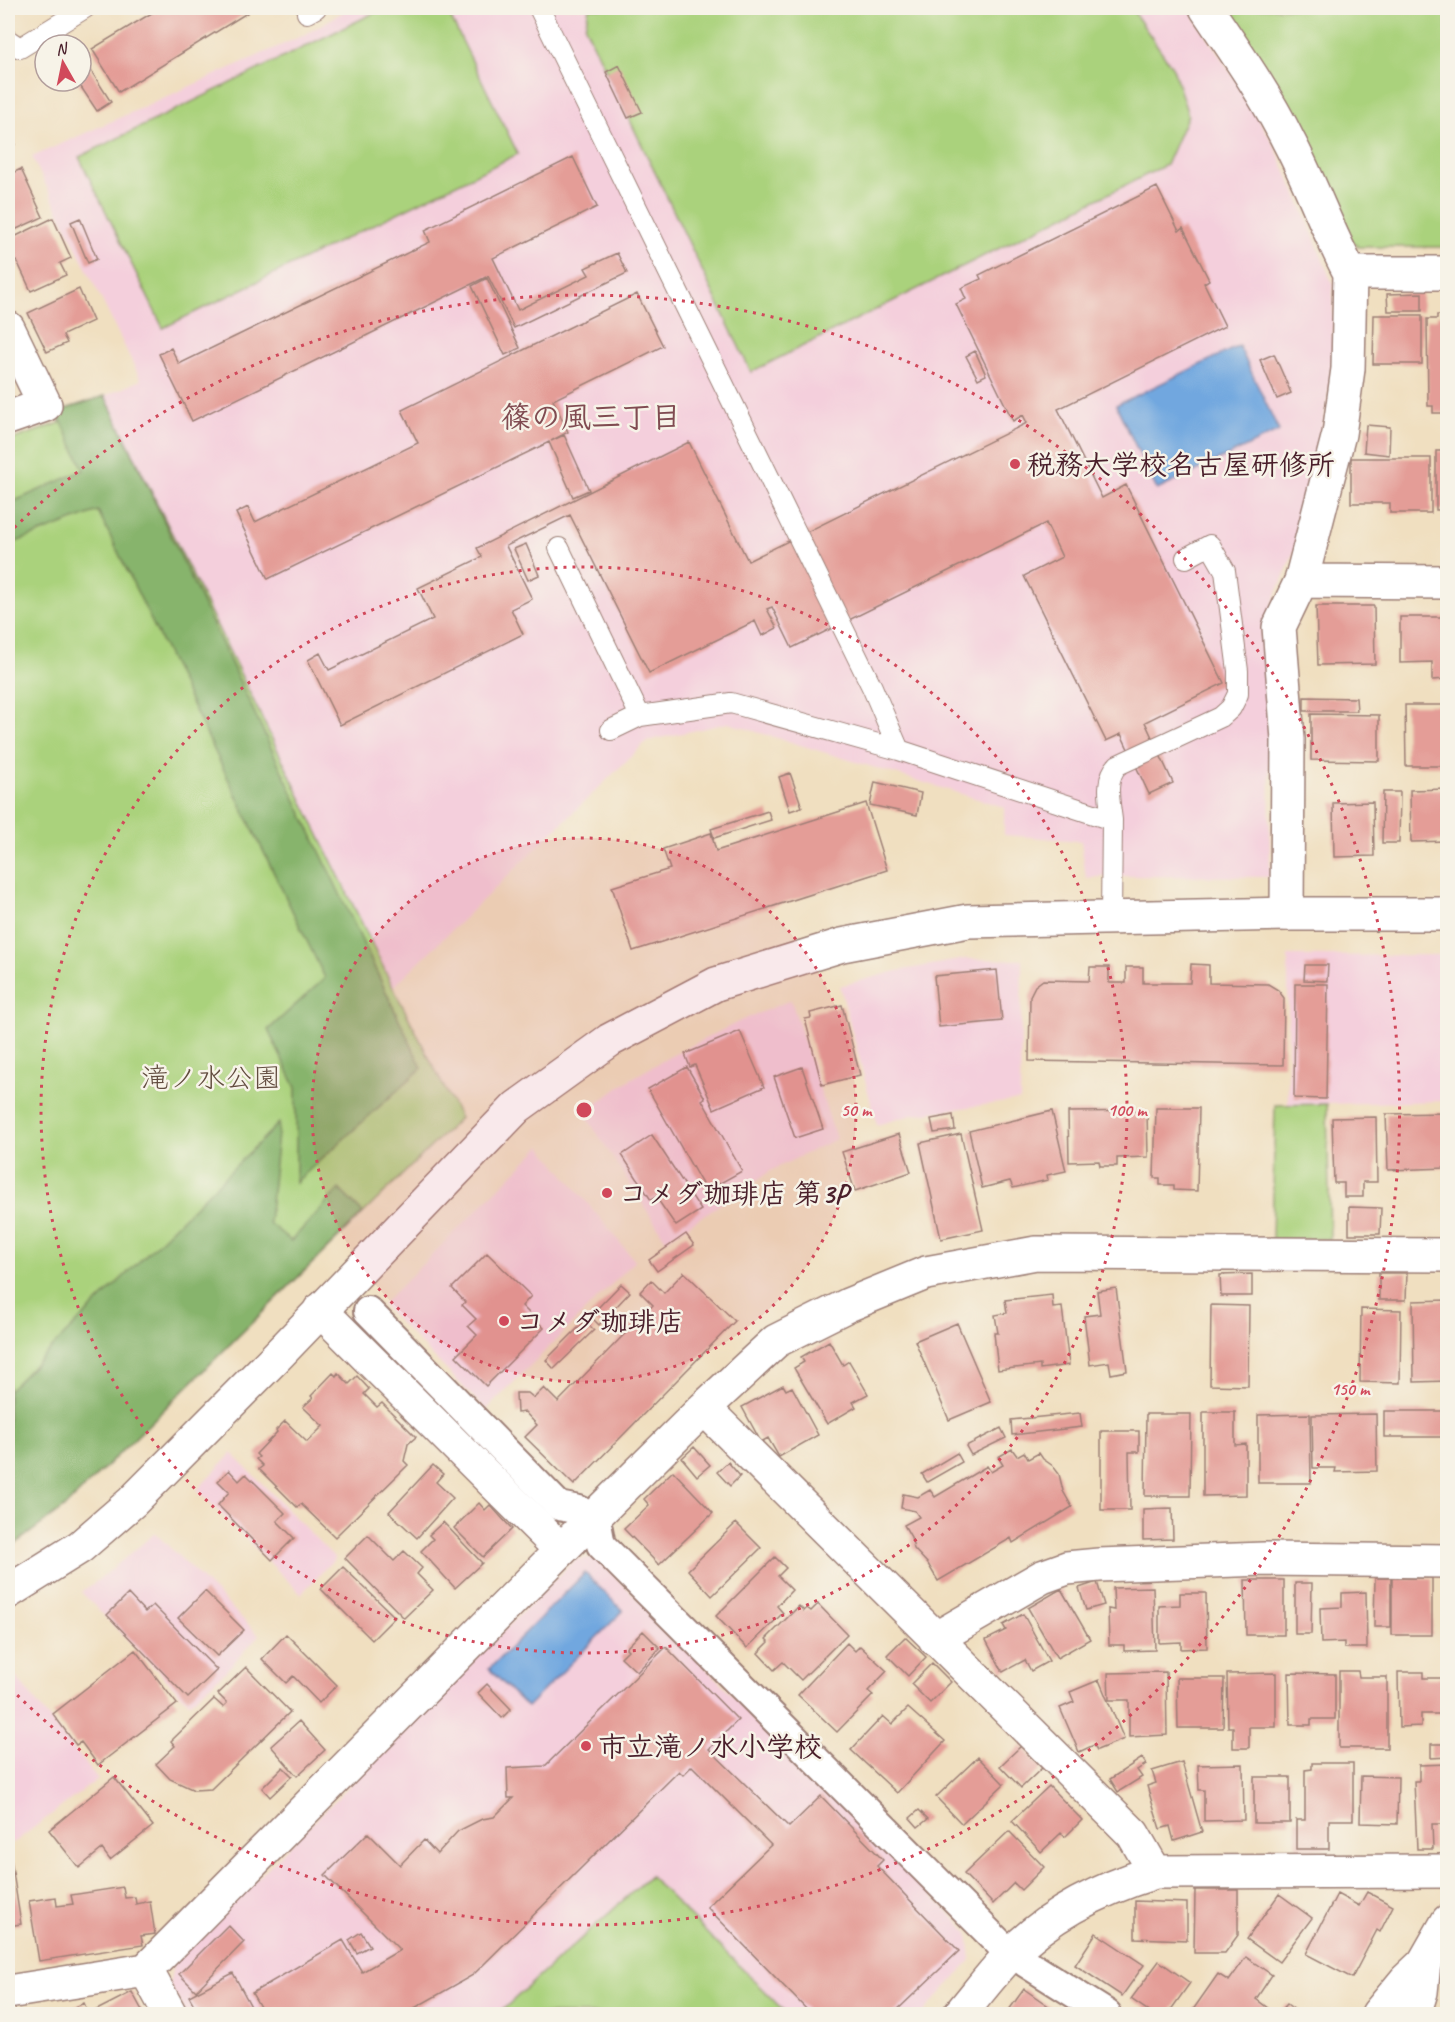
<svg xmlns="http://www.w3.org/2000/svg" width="1455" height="2022" font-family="Caveat,'Klee One',sans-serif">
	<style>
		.built { fill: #f4cfdc }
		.green { fill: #aad27c; stroke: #7a7854; stroke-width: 1.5 }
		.forest { fill: #87b46c; stroke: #686a4c; stroke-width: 1.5 }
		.water { fill: #71a7df; stroke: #5e6385; stroke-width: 1.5 }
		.building { fill: #e49d97 }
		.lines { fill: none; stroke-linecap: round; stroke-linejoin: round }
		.service-casing { stroke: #9d7f76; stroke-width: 22 }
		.pedestrian-casing { stroke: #9d7f76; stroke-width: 32 }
		.minor-casing { stroke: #9d7f76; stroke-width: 36 }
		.tertiary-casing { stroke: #9d7f76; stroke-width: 36 }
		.service { stroke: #fff; stroke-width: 20 }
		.pedestrian { stroke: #fff; stroke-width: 28 }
		.minor { stroke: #fff; stroke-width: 33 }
		.tertiary { stroke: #fff; stroke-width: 33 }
		.ring { fill: none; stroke: #d1495b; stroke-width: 3; stroke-dasharray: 3 6 }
		.poi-dot { fill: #d1495b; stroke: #f7f3e8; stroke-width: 2 }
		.labels { text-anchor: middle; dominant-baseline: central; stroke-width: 5; stroke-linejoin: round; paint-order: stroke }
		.poi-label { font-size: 28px; font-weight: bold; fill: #4a1f2b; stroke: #f7f3e8; text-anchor: start }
		.park-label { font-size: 28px; fill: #624c3f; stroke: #f7f3e8 }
		.neighbourhood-label { font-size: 30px; font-weight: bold; fill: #804b51; stroke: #f7f3e8 }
		.centre { fill: #d1495b; stroke: #f7f3e8; stroke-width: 3 }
		.ring-label { font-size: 18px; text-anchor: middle; font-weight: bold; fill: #d1495b; stroke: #f7f3e8; stroke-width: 5; stroke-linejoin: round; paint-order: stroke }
	</style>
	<rect width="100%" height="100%" fill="#f7f3e8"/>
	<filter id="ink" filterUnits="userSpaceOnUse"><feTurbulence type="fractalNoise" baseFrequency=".0167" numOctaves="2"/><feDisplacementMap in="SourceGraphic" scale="12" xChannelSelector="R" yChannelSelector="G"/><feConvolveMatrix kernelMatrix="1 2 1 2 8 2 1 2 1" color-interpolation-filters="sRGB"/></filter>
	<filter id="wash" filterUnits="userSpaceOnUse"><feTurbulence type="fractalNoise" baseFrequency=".008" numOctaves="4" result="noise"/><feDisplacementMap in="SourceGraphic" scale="24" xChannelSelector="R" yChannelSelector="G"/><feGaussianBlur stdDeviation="1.35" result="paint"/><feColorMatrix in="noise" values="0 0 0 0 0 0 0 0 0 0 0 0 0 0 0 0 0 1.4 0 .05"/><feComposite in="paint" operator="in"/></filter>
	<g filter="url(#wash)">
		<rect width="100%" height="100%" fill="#f0dfc0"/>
		<path class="built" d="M350 8H1188L1239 85 1274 145 1303 210 1333 285V368L1313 479 1296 547 1262 629 1269 706 1270 877 1111 876 1086 878 1081 841 1004 835V807L728 723 647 741 393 987 105 396 141 380 32 157 304 35Z
			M1447 955V1101L1288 1105V956Z
			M965 959 1022 960 1020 1100 912 1115 877 1125 840 986 897 971Z
			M791 1000 836 1139 772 1170 666 1240 584 1113 629 1080 669 1057 742 1020Z
			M541 1146 635 1261 486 1410 382 1305Z
			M232 1453 335 1558 301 1594 197 1490Z
			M155 1533 259 1635 224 1673 189 1703 81 1592 100 1579Z
			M597 1558 968 1932 971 1960 922 2014H186L169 1984 174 1962 575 1559Z
			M8 1667 98 1779 15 1842 8 1843Z"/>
		<path class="green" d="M384 8H446L518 154 163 328 79 157Z
			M589 8H1131L1173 68 1188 115 1166 165 751 372 585 27Z
			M1223 8H1447V247H1358L1350 239 1302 131 1268 72Z
			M105 396 393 987 460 1118 66 1506 8 1549V441L60 423 57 412Z
			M1327 1104 1330 1239H1272L1275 1105Z
			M650 1876 787 2014H498Z"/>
		<path class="forest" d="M105 396 422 1068 296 1182V1088L268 1030 325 978 98 511 8 545V504L84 470 57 412Z
			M279 1123 269 1223 291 1241 339 1189 363 1213 66 1506 8 1549V1391Z"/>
		<path class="water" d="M1239 346 1279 431 1157 490 1116 405Z
			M585 1573 623 1611 527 1707 489 1669Z"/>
		<g id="blocks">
			<path class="building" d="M160 8H255L119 92 92 49Z
				M81 55 111 102 97 111 77 81H81Z
				M619 65 642 112 628 118 606 72Z
				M8 128 15 144 8 147Z
				M573 157 597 207 493 258 518 310 589 275 585 268 617 253 627 273 514 328 488 276 192 421 159 354 171 348 179 364 430 242 425 230Z
				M21 169 43 217 8 233V175Z
				M1157 187 1179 231 1183 228 1209 280 1204 283 1225 326 1058 409 1102 498 1126 485 1224 683 1145 722 1173 783 1149 794 1121 734 1106 741 1024 576 1062 557 1046 523 792 648 772 607 767 609 777 628 762 636 755 621 649 673 570 515 506 546 532 599 511 609 523 634 340 725 308 660 320 653 329 670 433 619 418 588 482 557 477 548 689 442 748 561 1027 423 1023 415 1013 421 956 304 966 299 961 288 981 279 979 275Z
				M53 218 71 258 60 263 66 275 31 291 17 261 8 266V240Z
				M80 218 97 259 88 263 71 222Z
				M487 278 520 348 505 355 472 286Z
				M79 289 93 321 63 335 67 343 47 352 28 313Z
				M1422 293V311H1388L1387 294Z
				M637 294 663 346 553 400 568 432 551 441 564 435 589 490 573 497 549 442 268 579 236 513 248 507 255 522 418 443 402 410Z
				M1374 315H1422V364H1373Z
				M1437 315H1448V413H1433V406H1428L1427 319H1437Z
				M975 351 986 375 978 379 966 356Z
				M1274 354 1291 393 1277 399 1260 360Z
				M1366 425 1390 427 1389 455 1364 452Z
				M1436 451H1448V510H1436Z
				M1351 458H1431V513H1390V503H1351Z
				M526 544 539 575 528 580 514 549Z
				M1316 606H1374L1375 664 1318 665Z
				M1400 617H1448V679L1432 680V662L1400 663Z
				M1304 697 1356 698 1357 711H1304Z
				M1405 705H1448V766H1406Z
				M1311 714 1379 715V761L1311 760Z
				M790 773 802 807 790 811 779 777Z
				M875 782 921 793 917 815 870 805Z
				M1448 789V841L1411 842 1410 790Z
				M1383 792H1400L1399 843H1382Z
				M1373 802 1374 856 1334 857 1333 803Z
				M866 803 887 870 633 951 612 887 670 869 663 849 711 833 716 851Z
				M768 811 771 820 714 838 711 829Z
				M1191 964 1209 965V983L1268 984 1278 990 1284 998 1283 1065 1029 1061 1030 996 1035 986 1043 980 1089 981 1090 967H1109V983H1126V967H1143V983H1190Z
				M1305 965H1328L1327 981 1304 980Z
				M997 970 1002 1021 939 1027 934 976Z
				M1295 984H1328L1326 1099 1294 1098Z
				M842 1005 860 1075 822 1085 805 1019 811 1018 810 1013Z
				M740 1031 764 1087 714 1109 695 1065 690 1067 685 1054Z
				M687 1067 705 1098 702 1100 742 1171 706 1191 648 1089Z
				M802 1067 823 1129 795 1138 774 1077Z
				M1156 1108H1199L1197 1191 1174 1190V1185H1160V1178H1154Z
				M1052 1111 1066 1171 1047 1175 1048 1180 1013 1188 1010 1181 982 1188 969 1131Z
				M1147 1111 1148 1157 1117 1158V1166H1100L1099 1161 1069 1162 1068 1112Z
				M1448 1113V1168L1388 1170 1386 1114Z
				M953 1115 955 1130 934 1133 931 1119Z
				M1376 1117 1377 1182H1363V1197H1344V1183H1334L1332 1118Z
				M899 1134 911 1172 855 1191 842 1152Z
				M961 1134 983 1230 941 1239 920 1143Z
				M652 1135 701 1210 676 1226 656 1197 651 1200 622 1155Z
				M1349 1207 1381 1208 1380 1234H1349Z
				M686 1234 694 1245 657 1271 649 1260Z
				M487 1253 531 1296 522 1306 544 1328 486 1386 456 1356 477 1335 468 1326 476 1319 462 1305 465 1302 452 1288Z
				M684 1272 735 1321 574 1485 525 1437 537 1425 525 1412 517 1413 516 1393H528L534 1398 544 1388 558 1402 653 1305 640 1292 651 1280 664 1293Z
				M1379 1273H1407L1406 1300H1379Z
				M1252 1274V1296H1221L1220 1275Z
				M621 1284 630 1292 599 1325 590 1316Z
				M1116 1288 1127 1371 1111 1374 1109 1362 1090 1365 1084 1316 1100 1314 1097 1291Z
				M1052 1295 1053 1308 1062 1307 1069 1365 1040 1369V1365L998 1370 994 1333H998L995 1315 1007 1313 1005 1300Z
				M1448 1300V1381L1414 1382 1413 1301Z
				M1211 1305 1249 1306 1248 1386 1210 1385Z
				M1361 1309 1401 1310 1400 1383 1360 1382Z
				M585 1321 594 1330 554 1369 546 1360Z
				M957 1323 991 1402 949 1420 915 1341Z
				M829 1341 843 1365 849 1361 868 1394 853 1402 856 1407 827 1424 794 1368 804 1362 801 1357Z
				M333 1373 336 1376 338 1373 349 1384 357 1376 369 1389 364 1394 377 1407 382 1403 416 1437 408 1444 404 1461 408 1465 335 1537 301 1504 297 1507 259 1469 263 1466 256 1459 259 1457 256 1454 277 1432 276 1430 285 1421 307 1442 323 1426 303 1407 313 1398 311 1396Z
				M783 1385 786 1390 792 1387 818 1435 779 1457 768 1438 761 1442 742 1407Z
				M1384 1411H1447V1437H1384Z
				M1203 1412H1235V1445L1246 1444V1495L1203 1496Z
				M1080 1413 1082 1427 1012 1435 1011 1420Z
				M1146 1414H1191L1190 1496H1145Z
				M1310 1414 1311 1483H1258V1415Z
				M1376 1414 1377 1471 1335 1472 1336 1468H1313L1312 1415Z
				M1001 1428 1006 1438 971 1455 966 1446Z
				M1101 1431H1139V1452H1129L1130 1510H1101Z
				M694 1447 710 1465 697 1476 682 1458Z
				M1012 1449 1017 1456 1024 1452 1028 1459 1039 1453 1043 1459 1053 1466 1059 1474 1063 1491 1072 1507 1013 1543 1011 1538 938 1581 928 1564 914 1549 911 1537 904 1525 919 1517 915 1511 901 1508 903 1494 918 1497 930 1490 935 1497 987 1466 991 1472 1003 1465 998 1457Z
				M957 1453 962 1462 927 1482 922 1474Z
				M728 1462 740 1476 730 1486 717 1472Z
				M433 1465 443 1474 436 1482 453 1498 417 1538 389 1512Z
				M229 1470 239 1481 246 1474 285 1513 277 1521 294 1538 272 1560 218 1505 229 1492 218 1481Z
				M673 1471 713 1513 659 1565 624 1529 649 1505 644 1499Z
				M479 1503 485 1510 490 1505 512 1529 483 1557 454 1528Z
				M1172 1508 1173 1539 1143 1540V1509Z
				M443 1522 482 1563 455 1588 421 1551 433 1539 429 1535Z
				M736 1523 761 1548 712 1596 688 1570Z
				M368 1535 394 1561 404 1551 422 1568 417 1574 433 1590 404 1618 345 1558Z
				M775 1557 786 1568 778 1576 792 1590 777 1606 783 1613 747 1648 716 1616Z
				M343 1567 395 1617 372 1640 321 1589Z
				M1375 1578H1391V1627H1374Z
				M1392 1578H1432V1635H1392Z
				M1245 1580H1284V1635H1246Z
				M1097 1582 1104 1605 1086 1610 1079 1588Z
				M1295 1583H1312L1311 1634H1295Z
				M1153 1587 1155 1650 1124 1651V1645H1109L1108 1609 1114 1610 1113 1588Z
				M1061 1589 1090 1639 1057 1658 1028 1608Z
				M205 1591 244 1630 217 1656 178 1618Z
				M1366 1592 1367 1648H1344V1642L1321 1643 1320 1608 1342 1607V1593Z
				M1180 1593H1206L1207 1648 1181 1649V1642L1159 1643V1606L1180 1605Z
				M128 1594 145 1612 153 1605 217 1670 188 1698 107 1615Z
				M818 1604 847 1634 801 1680 783 1662 774 1670 758 1653 769 1642 766 1639 799 1606 804 1611 807 1608 811 1611Z
				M1023 1614 1049 1661 1031 1671 1025 1660 1003 1672 986 1640 1006 1630 1003 1625Z
				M643 1631 660 1648 637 1672 621 1657 628 1650 626 1648Z
				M286 1634 337 1685 319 1703 293 1676 286 1683 262 1659Z
				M905 1637 926 1657 908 1676 887 1655Z
				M847 1643 855 1651 860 1646 887 1671 868 1691 873 1695 837 1732 798 1695Z
				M666 1647 738 1720 709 1749 789 1827 821 1796 883 1860 877 1866 959 1951 893 2014H811L707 1907 771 1845 692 1766 683 1775 679 1771 473 1975 404 2014H264L252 1993 343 1940 362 1972 400 1950 325 1875 368 1833 400 1865 424 1840 437 1854 458 1831 482 1819 494 1817 513 1798H508L507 1768 545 1766Z
				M135 1650 177 1704 98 1765 81 1742 76 1745 53 1714Z
				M932 1663 951 1682 930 1703 911 1684Z
				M246 1667 290 1712 211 1789 194 1790 170 1779 156 1764 175 1746 171 1741 214 1699 223 1707 227 1703 218 1694Z
				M1339 1671H1358L1359 1677H1387V1748H1339Z
				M1166 1672 1167 1735 1129 1737V1700H1109L1108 1673Z
				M1398 1672H1423V1678H1442V1714H1421V1726L1399 1727Z
				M1276 1673V1727H1249V1748H1233V1727H1228L1227 1674Z
				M1289 1673 1335 1674V1719H1311V1725H1290Z
				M1177 1678H1224L1223 1728H1178Z
				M1099 1680 1124 1739 1097 1750 1094 1745 1079 1752 1060 1708 1074 1702 1070 1692Z
				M487 1684 511 1709 502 1718 478 1693Z
				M908 1708 945 1741 897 1793 851 1750 883 1716 892 1724Z
				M299 1721 325 1750 297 1776 271 1746Z
				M1431 1744H1448V1757L1431 1758Z
				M1021 1746 1042 1768 1021 1788 1000 1766Z
				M978 1757 1004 1784 962 1824 936 1797Z
				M1142 1758 1146 1764 1137 1770 1142 1777 1118 1792 1110 1779Z
				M1182 1762 1202 1832 1174 1841 1170 1826 1160 1829 1147 1786 1156 1783 1152 1771Z
				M1312 1763H1353V1820H1329V1849H1296V1820H1305V1770L1312 1769Z
				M1243 1764 1244 1820 1204 1821V1790H1199L1198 1765Z
				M1448 1764V1824H1432L1433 1849H1417L1414 1781H1419V1765Z
				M283 1767 292 1776 270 1797 262 1788Z
				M1361 1776 1398 1777 1397 1824 1360 1823Z
				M114 1777 153 1826 110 1860 102 1849 79 1868 49 1830Z
				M1254 1777H1290V1823H1254Z
				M1049 1786 1082 1820 1065 1837 1061 1833 1041 1852 1012 1821Z
				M919 1810 928 1819 918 1827 910 1818Z
				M1009 1831 1044 1867 1021 1890 1014 1883 993 1904 964 1874Z
				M11 1859 21 1924 8 1926V1860Z
				M123 1887 125 1898 135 1897 136 1904 150 1901 155 1934 141 1936 143 1945 39 1961 29 1901 56 1897 57 1906 73 1904 71 1895Z
				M1195 1890H1238V1935L1225 1953H1194Z
				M1367 1892 1393 1906 1380 1932 1377 1930 1352 1978 1306 1954 1337 1894 1359 1906Z
				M1279 1894 1312 1918 1279 1962 1247 1939Z
				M1135 1901 1187 1903V1940L1135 1938Z
				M228 1925 244 1942 196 1991 179 1974Z
				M361 1932 370 1946 357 1953 349 1940Z
				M1096 1933 1144 1965 1122 1996 1075 1965Z
				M1246 1957 1272 1975 1256 1999 1269 2009 1265 2014H1190L1218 1974 1229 1981Z
				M1159 1961 1190 1983 1168 2014H1153L1131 1999Z
				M233 1973 255 2014H199L189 1996Z
				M1024 1989 1060 2014H1006Z
				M132 1992 144 2014H60L84 2003 89 2014Z
				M1287 2004 1300 2014H1278Z"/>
		</g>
	</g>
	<g filter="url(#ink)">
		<use href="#blocks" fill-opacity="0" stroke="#9d7f76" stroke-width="1.5"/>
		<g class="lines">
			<defs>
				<path id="service" d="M539 8 872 687 899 750
					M307 13 316 8
					M8 40 20 48 85 8
					M559 548 640 716
					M611 730 640 716 731 703 899 750 1112 820 1111 917
					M1112 820C1110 802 1104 779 1118 765L1221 717 1231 708 1238 694V671L1225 571 1210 545 1186 558"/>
				<path id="pedestrian" d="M368 1311 559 1506 579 1510
					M598 1529 601 1545 1000 1944
					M1026 1963 1107 2014"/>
				<path id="minor" d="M1206 8C1235 51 1265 93 1288 140 1311 183 1327 230 1350 273
					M1448 273H1350L1348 369 1339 434 1301 581 1448 582
					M8 328 45 405 8 418
					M1287 914 1288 739 1279 627 1301 581
					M320 1310 561 1550
					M704 1408 1133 1834 1155 1872
					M935 1639 1042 1577 1067 1568 1099 1565 1264 1559 1448 1561
					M146 1970 170 2014
					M8 1992 146 1970 590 1521 704 1408 776 1341 848 1305 926 1273 1036 1253 1448 1255
					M960 2014C977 1994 993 1972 1011 1954 1049 1914 1104 1888 1155 1872L1448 1871
					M1378 2014 1406 1980 1424 1963
					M1414 2014 1421 1992 1424 1963"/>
				<path id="tertiary" d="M8 1592 80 1547 132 1502 277 1356 517 1107 610 1040 716 984 842 945 968 921 1287 914H1448
					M1424 1963 1448 1921"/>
			</defs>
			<use href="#service" class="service-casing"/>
			<use href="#pedestrian" class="pedestrian-casing"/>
			<use href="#minor" class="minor-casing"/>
			<use href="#tertiary" class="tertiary-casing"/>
			<use href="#service" class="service"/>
			<use href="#pedestrian" class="pedestrian"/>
			<use href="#minor" class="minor"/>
			<use href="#tertiary" class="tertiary"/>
		</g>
	</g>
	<circle cx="584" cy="1110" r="272" fill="#d1495b" fill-opacity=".12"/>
	<g class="ring">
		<circle cx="584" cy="1110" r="272"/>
		<circle cx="584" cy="1110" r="543"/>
		<path d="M8 534A815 815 0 1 1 8 1686"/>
	</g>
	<g class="poi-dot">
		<circle cx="1015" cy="464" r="6"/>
		<circle cx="607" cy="1193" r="6"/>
		<circle cx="504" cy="1321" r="6"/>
		<circle cx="586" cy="1746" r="6"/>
	</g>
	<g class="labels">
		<g class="poi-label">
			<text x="1027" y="464">税務大学校名古屋研修所</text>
			<text x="619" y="1193">コメダ珈琲店 第3P</text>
			<text x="516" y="1321">コメダ珈琲店</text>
			<text x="598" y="1746">市立滝ノ水小学校</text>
		</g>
		<g class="park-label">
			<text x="211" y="1077">滝ノ水公園</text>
		</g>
		<g class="neighbourhood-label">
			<text x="591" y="417">篠の風三丁目</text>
		</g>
	</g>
	<circle cx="584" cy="1110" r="9" class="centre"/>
	<g class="ring-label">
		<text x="856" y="1116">50 m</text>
		<text x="1127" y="1116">100 m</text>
		<text x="1350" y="1395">150 m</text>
	</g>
	<rect width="1455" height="2022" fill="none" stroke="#f7f3e8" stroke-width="30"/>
	<g transform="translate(63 63) rotate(351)"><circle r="28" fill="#f7f3e8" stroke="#b29e9c" stroke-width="1.5"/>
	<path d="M0-4.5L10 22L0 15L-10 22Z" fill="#d1495b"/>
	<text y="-9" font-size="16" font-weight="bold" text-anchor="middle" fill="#4a1f2b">N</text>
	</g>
</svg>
